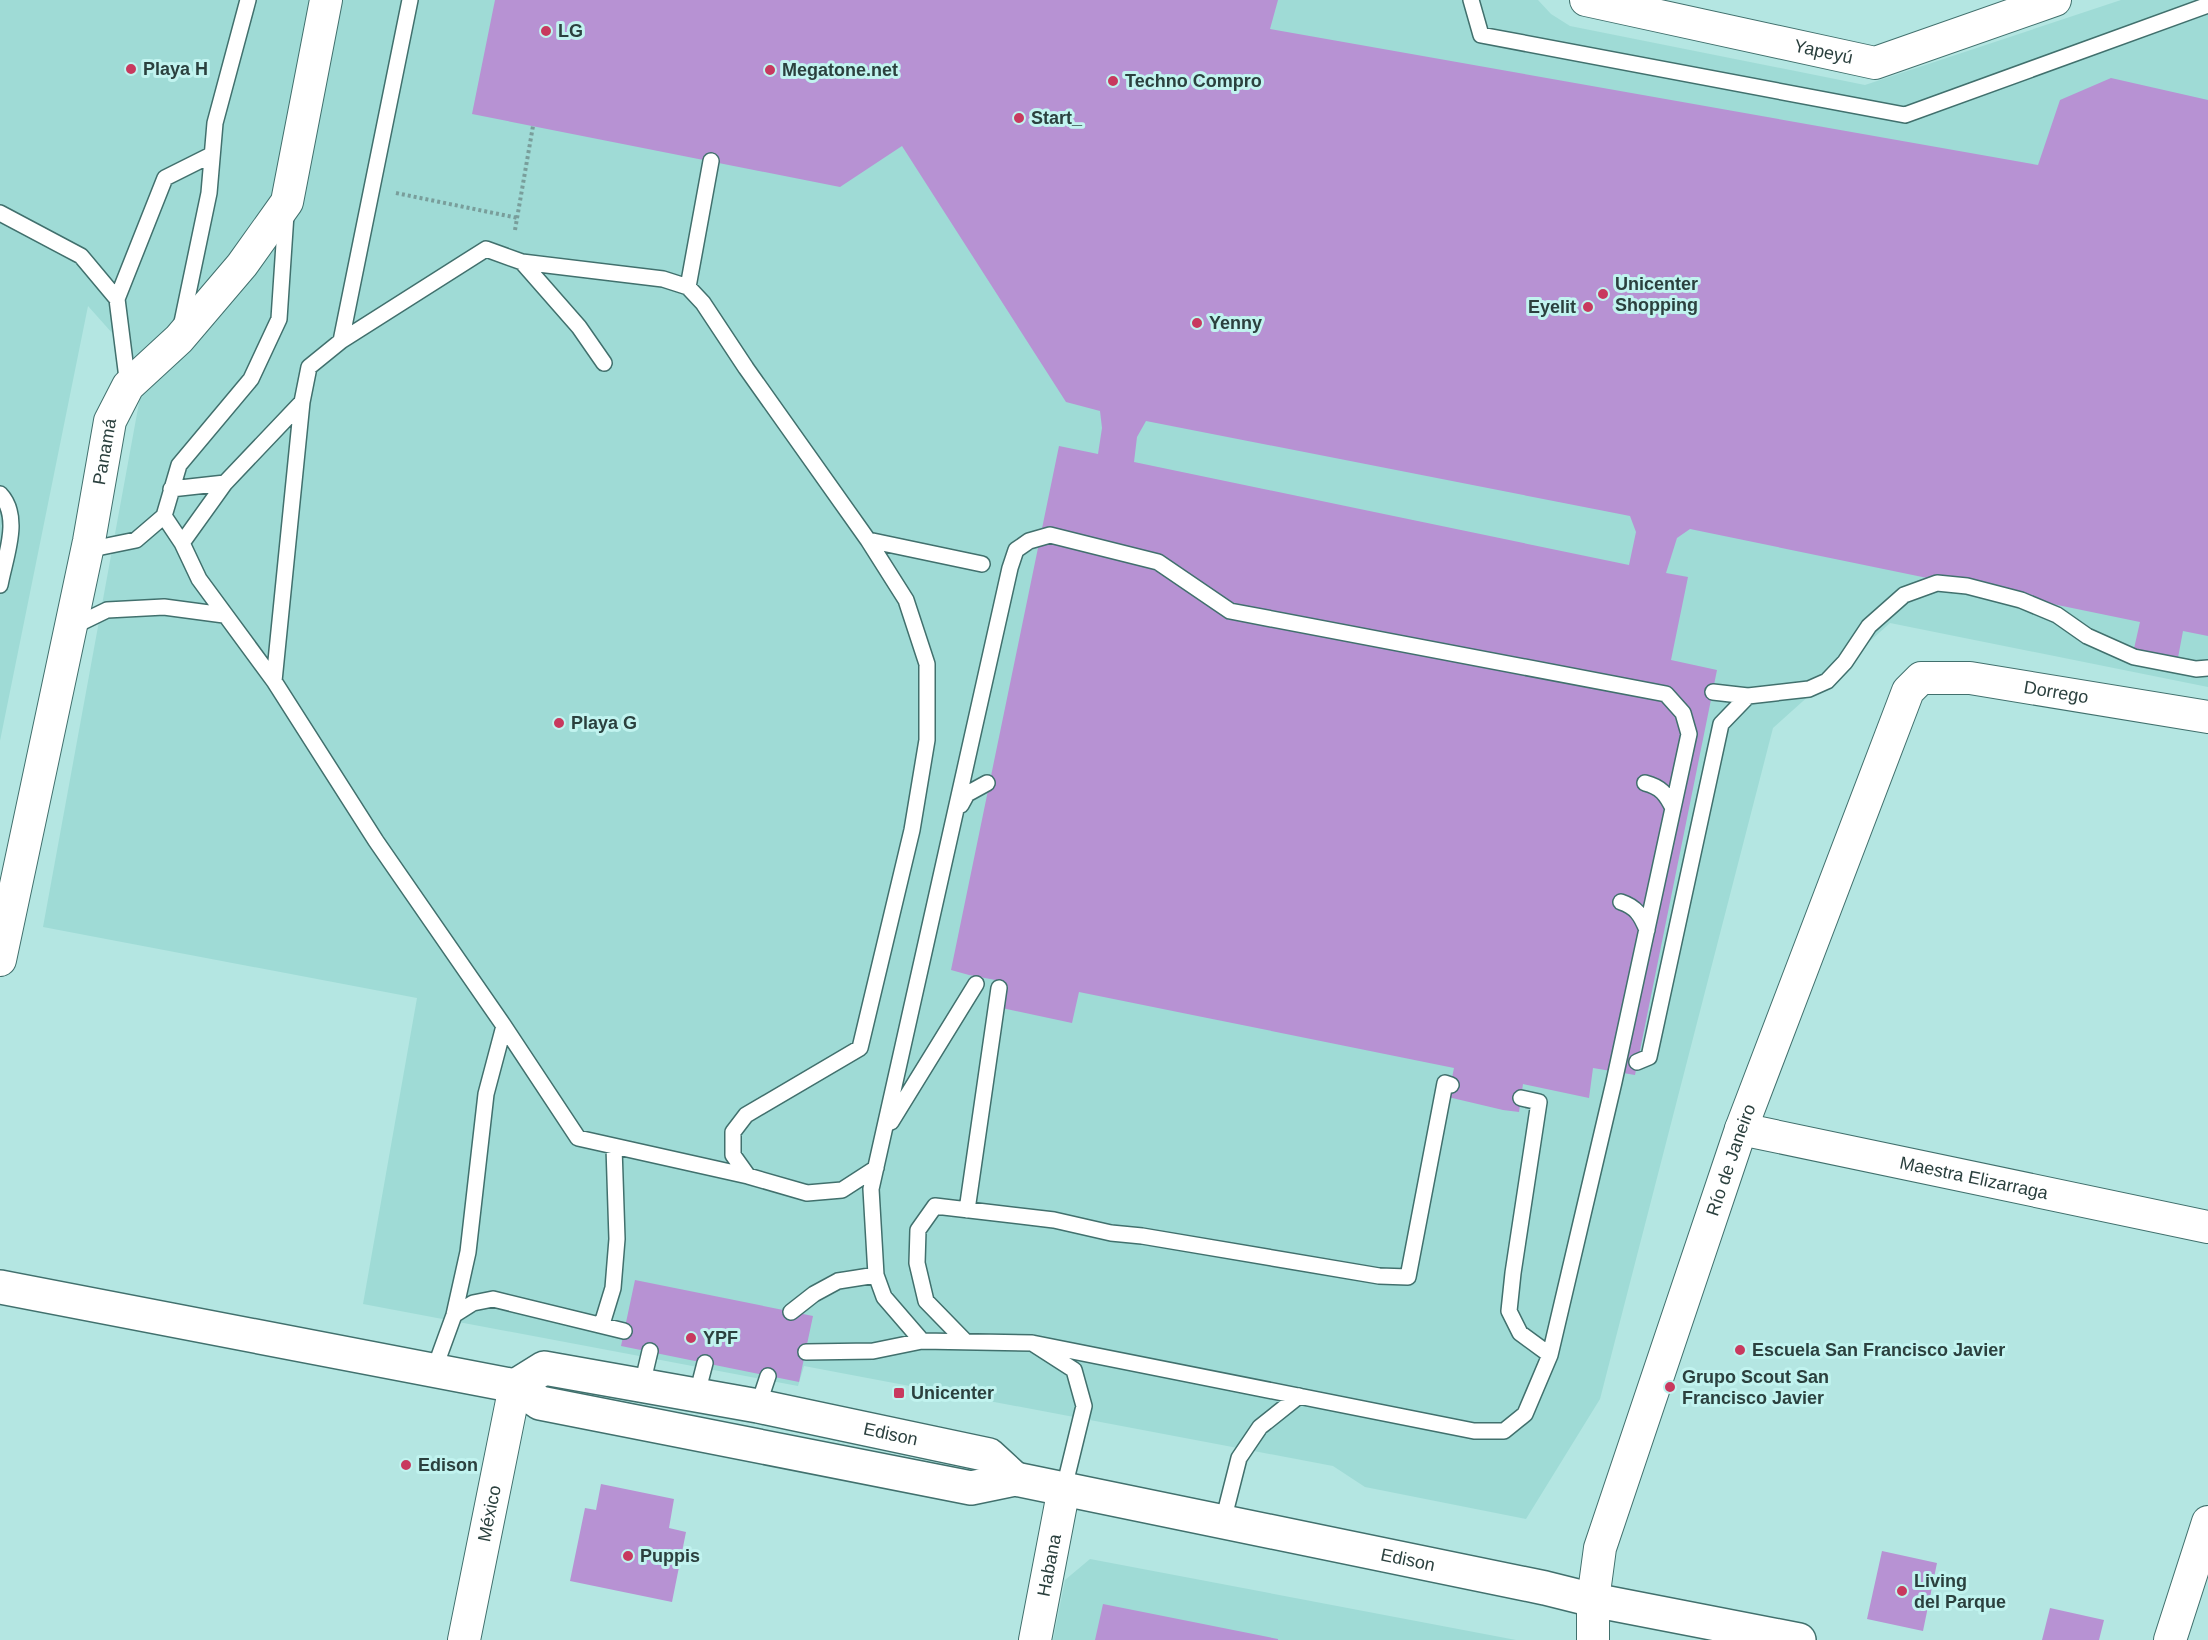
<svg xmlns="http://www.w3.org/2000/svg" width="2208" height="1640" font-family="Arial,sans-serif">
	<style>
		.built { fill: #9fdbd6 }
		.building { fill: #b792d3; fill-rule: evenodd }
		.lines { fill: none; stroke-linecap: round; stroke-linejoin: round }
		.lane-casing { stroke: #41706d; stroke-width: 18 }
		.street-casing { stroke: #41706d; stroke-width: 34 }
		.secondary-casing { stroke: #41706d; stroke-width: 36 }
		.path { stroke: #799e9b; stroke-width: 4; stroke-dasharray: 3 3; stroke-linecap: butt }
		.lane { stroke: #fff; stroke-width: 15 }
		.street { stroke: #fff; stroke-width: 32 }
		.secondary { stroke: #fff; stroke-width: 33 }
		.poi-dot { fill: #c8395e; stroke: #c1f3ef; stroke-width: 2 }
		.labels { text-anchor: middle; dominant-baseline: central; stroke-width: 6; stroke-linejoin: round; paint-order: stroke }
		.poi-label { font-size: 18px; font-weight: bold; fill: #2b403e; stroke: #c1f3ef; text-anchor: start }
		.street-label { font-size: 18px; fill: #2b403e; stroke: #c1f3ef }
	</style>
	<rect width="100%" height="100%" fill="#b4e6e2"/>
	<path class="built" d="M0 0H1538L1551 14 1570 26 1865 85 2121 0H2208V687L1890 623 1773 728 1600 1399 1526 1519 1365 1487 1333 1466 804 1366 798 1386 363 1304 417 998 43 927 145 370 88 306 0 741Z
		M1090 1559 1516 1640H1053L1065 1580Z"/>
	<path class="building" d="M495 0H1278L1270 29 2038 165 2060 100 2111 78 2208 100V636L2183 631 2177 663 2133 653 2140 622 1690 529 1677 538 1666 573 1688 577 1671 660 1717 670 1635 1075 1593 1068 1589 1098 1523 1084 1519 1112 1503 1110 1448 1097 1454 1068 1079 992 1072 1023 1002 1008 1006 982 969 975 951 970 1059 446 1098 454 1102 428 1100 411 1066 402 902 146 840 187 472 114ZM1146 421 1630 516 1636 532 1629 565 1134 462 1137 437Z
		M635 1280 813 1316 799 1382 621 1346Z
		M601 1484 674 1499 669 1528 686 1532 672 1602 570 1581 585 1508 596 1510Z
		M1882 1551 1937 1563 1923 1631 1867 1619Z
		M1103 1604 1278 1639V1640H1095Z
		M2050 1608 2104 1620 2099 1640H2042Z"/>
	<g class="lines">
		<defs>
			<path id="lane" d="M1471 0 1481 35 1905 115 2208 5
				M0 213 81 256 117 299 128 386
				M286 214 279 319 251 379 179 465 164 516 182 543 199 579 274 681 376 841 504 1026 578 1138 748 1176 807 1193 842 1190 876 1168
				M522 262 579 327 604 363
				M688 287 711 161
				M117 299 165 178 211 155
				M181 327 209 193 215 123 248 0
				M341 341 410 0
				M171 489 225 483
				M0 494C22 517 5 557 0 585
				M868 540 982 564
				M182 543 225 483 302 402
				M87 550 136 540 164 516
				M70 628 107 610 164 607 224 615
				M274 681 302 402 309 367 341 341 486 249 522 262 663 279 688 287 703 303 746 368 868 540 906 600 927 664V740L912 830 860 1048 746 1115 733 1132V1155L748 1176
				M1713 692 1748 696 1809 689 1827 681 1845 662 1869 626 1904 595 1937 583 1967 586 2021 600 2057 615 2087 636 2134 657 2196 669 2208 668
				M1645 783C1661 787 1666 794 1673 808
				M961 805 967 794 987 783
				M1621 902C1636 907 1641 915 1647 930
				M1637 1062 1649 1057 1721 724 1748 696
				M1521 1098 1539 1102 1513 1273 1509 1311 1520 1333 1550 1355
				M891 1122 976 984
				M967 1210 999 988
				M791 1312 814 1294 838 1281 876 1275
				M454 1315 473 1303 493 1299 624 1331
				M602 1324 613 1288 617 1239 614 1147
				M964 1340 926 1301 917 1263 918 1230 935 1206 1054 1220 1111 1233 1142 1236 1379 1276 1408 1277 1445 1083 1451 1085
				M922 1341 884 1297 876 1275 871 1189 1010 568 1016 550 1029 541 1050 535 1158 562 1230 611 1666 694 1683 713 1689 734 1614 1082 1550 1355 1525 1414 1504 1431H1474L1032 1343
				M806 1352 873 1351 922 1341 1032 1343 1074 1370 1084 1406 1064 1488
				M434 1370 454 1315 468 1252 486 1094 504 1026
				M642 1385 650 1351
				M697 1394 705 1363
				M758 1406 768 1376
				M1223 1521 1239 1458 1260 1427 1299 1396"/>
			<g id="street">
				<path id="s1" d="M1586 0 1875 63 2055 0"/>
				<path id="s2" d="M0 960 89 541 110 421 128 386 179 339 242 265 287 202 326 0"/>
				<path id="s3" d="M1741 1129 2208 1227"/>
				<path id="s4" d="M464 1640 515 1386"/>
				<path id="s5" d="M1035 1640 1064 1488"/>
				<path id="s6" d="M1593 1640V1600L1600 1548 1741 1129 1908 691 1921 678H1970L2208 717"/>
				<path d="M2170 1640 2208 1522"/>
			</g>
			<g id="secondary">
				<path id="s7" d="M0 1287 515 1386 540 1403 971 1488 1015 1479 1545 1588 1593 1600 1799 1640"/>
				<path id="s8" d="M515 1386 544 1368 758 1406 989 1455 1015 1479"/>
			</g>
		</defs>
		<use href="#lane" class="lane-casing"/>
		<use href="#street" class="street-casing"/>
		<use href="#secondary" class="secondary-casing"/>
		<path class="path" d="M396 193 518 218
			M515 230 533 126"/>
		<use href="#lane" class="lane"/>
		<use href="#street" class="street"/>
		<use href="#secondary" class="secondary"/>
	</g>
	<g class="poi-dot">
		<circle cx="546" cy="31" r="6"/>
		<circle cx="131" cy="69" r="6"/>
		<circle cx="770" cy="70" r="6"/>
		<circle cx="1113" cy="81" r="6"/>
		<circle cx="1019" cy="118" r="6"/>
		<circle cx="1603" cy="294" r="6"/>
		<circle cx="1588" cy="307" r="6"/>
		<circle cx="1197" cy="323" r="6"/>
		<circle cx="559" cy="723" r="6"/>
		<circle cx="691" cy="1338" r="6"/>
		<circle cx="1740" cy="1350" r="6"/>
		<circle cx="1670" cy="1387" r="6"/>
		<rect x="893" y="1387" width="12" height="12" rx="3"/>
		<circle cx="406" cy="1465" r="6"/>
		<circle cx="628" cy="1556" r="6"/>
		<circle cx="1902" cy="1591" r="6"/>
	</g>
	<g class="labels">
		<g class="poi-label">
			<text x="558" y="31">LG</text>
			<text x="143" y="69">Playa H</text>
			<text x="782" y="70">Megatone.net</text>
			<text x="1125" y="81">Techno Compro</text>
			<text x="1031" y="118">Start_</text>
			<text x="1615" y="284">Unicenter<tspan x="1615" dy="21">Shopping</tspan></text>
			<text x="1576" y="307" text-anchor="end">Eyelit</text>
			<text x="1209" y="323">Yenny</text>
			<text x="571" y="723">Playa G</text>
			<text x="703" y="1338">YPF</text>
			<text x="1752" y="1350">Escuela San Francisco Javier</text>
			<text x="1682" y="1377">Grupo Scout San<tspan x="1682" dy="21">Francisco Javier</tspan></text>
			<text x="911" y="1393">Unicenter</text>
			<text x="418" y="1465">Edison</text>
			<text x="640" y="1556">Puppis</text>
			<text x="1914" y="1581">Living<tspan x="1914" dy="21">del Parque</tspan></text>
		</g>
		<g class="street-label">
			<text stroke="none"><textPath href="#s1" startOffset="243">Yapeyú</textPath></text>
			<text stroke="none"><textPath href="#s2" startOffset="519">Panamá</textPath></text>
			<text stroke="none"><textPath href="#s6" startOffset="1158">Dorrego</textPath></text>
			<text stroke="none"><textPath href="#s6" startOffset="502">Río de Janeiro</textPath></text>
			<text stroke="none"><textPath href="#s3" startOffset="238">Maestra Elizarraga</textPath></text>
			<text stroke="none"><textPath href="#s8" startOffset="387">Edison</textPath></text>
			<text stroke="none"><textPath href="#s4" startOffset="129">México</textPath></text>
			<text stroke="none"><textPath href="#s7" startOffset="1440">Edison</textPath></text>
			<text stroke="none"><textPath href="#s5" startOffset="76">Habana</textPath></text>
		</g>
	</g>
</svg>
